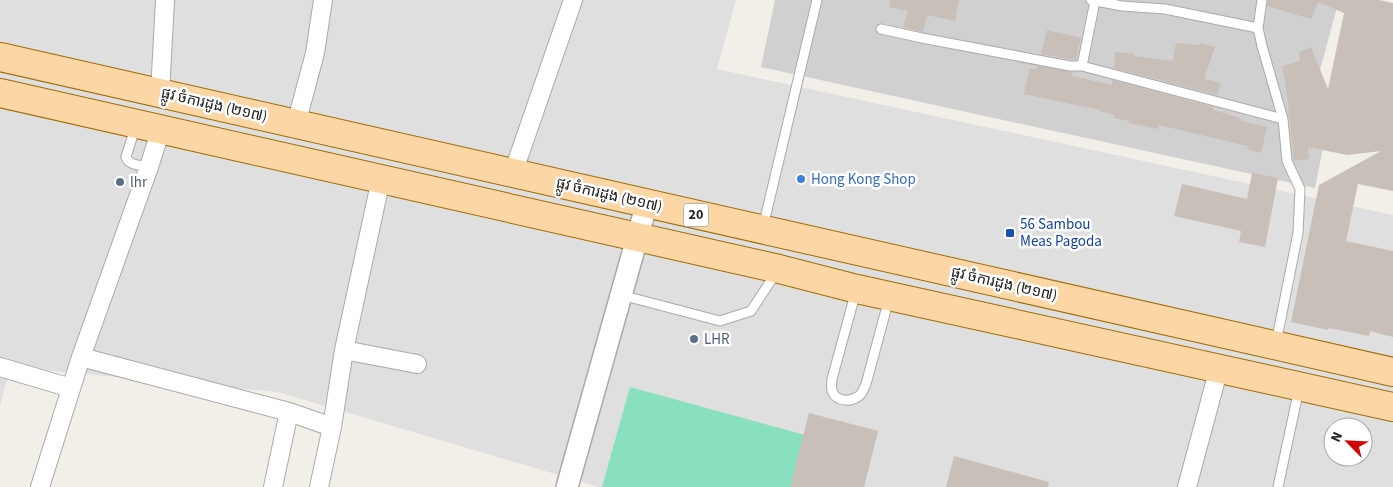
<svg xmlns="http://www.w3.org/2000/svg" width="1393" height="487" font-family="'Source Sans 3','Noto Sans Khmer',sans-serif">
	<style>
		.residential { fill: #e0dfdf; fill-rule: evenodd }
		.religious { fill: #d0d0d0 }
		.pitch { fill: #88e0be }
		.building { fill: #c7bfb8 }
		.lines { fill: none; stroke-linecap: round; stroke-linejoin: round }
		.service-casing { stroke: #a9a9a9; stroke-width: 11 }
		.minor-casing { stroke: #a9a9a9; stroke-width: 20 }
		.tertiary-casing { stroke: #a9a9a9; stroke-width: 24 }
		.primary-casing { stroke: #a06b00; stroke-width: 30 }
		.service { stroke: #fff; stroke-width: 9 }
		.minor { stroke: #fff; stroke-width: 18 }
		.tertiary { stroke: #fff; stroke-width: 21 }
		.primary { stroke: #fcd6a4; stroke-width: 28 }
		.shop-dot { fill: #3f7fe0; stroke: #fff; stroke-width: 2 }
		.service-dot { fill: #5c6f8a; stroke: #fff; stroke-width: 2 }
		.transit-dot { fill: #1a4fb4; stroke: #fff; stroke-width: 2 }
		.labels { text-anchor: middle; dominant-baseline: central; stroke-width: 5; stroke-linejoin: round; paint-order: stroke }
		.shield { fill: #fff; stroke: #646464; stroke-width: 1 }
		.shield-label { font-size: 14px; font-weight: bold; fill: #222 }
		.street-label { font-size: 15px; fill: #222; stroke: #fff }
		.shop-label { font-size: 15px; fill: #366cbe; stroke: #fff; text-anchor: start }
		.service-label { font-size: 15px; fill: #4e5e75; stroke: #fff; text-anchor: start }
		.transit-label { font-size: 15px; fill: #164399; stroke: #fff; text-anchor: start }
	</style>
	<rect width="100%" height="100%" fill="#f2efe9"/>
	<path class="residential" d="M0 0H736L717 69 1393 215V487H599L278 392 10 367 0 407ZM1333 427H1363V457H1333Z"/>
	<path class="religious" d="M775 0H1339L1311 103 1331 107 1315 188 761 67Z"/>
	<path class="pitch" d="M630 387 812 437 798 487H602Z"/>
	<path class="building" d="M890 0H959L955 21 927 15 923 32 903 27 908 11 889 7Z
		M1268 0H1379L1393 3V191L1358 184 1346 241 1393 251V337L1370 331 1369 336 1329 328 1328 330 1291 322 1319 185 1381 151 1347 155 1308 147 1309 159 1294 161 1287 95 1282 66 1300 61 1299 52 1311 47 1328 89 1344 13 1318 2 1311 19 1267 6Z
		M1047 30 1081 38 1076 60 1041 54Z
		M1176 43 1200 45 1201 43 1215 47 1204 79 1221 83 1217 95 1114 68 1115 52 1134 54V56L1173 61Z
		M1037 66 1073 72 1072 76 1112 85V80L1214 107 1213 110 1241 118V121L1267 127 1261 153 1247 149 1248 146 1159 125 1158 129 1129 123V121L1114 118 1115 115 1099 111 1100 110 1024 94 1030 68 1036 70Z
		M1252 173 1278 178 1265 247 1239 242 1241 231 1174 216 1182 184 1247 199Z
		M809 413 878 431 864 487H790Z
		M954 456 1049 482 1048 487H946Z"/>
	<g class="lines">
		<defs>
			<path id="service" d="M1091 0 1122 6 1165 9 1258 28
				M1262 0 1258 28 1262 46 1283 119 1287 161 1300 189 1298 233 1276 343
				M881 29 922 38 1070 66H1082L1095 1
				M1082 66 1283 119
				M136 125 126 157C129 166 141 165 149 167
				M763 227 817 0
				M856 291 832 379C832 383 831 388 832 391 837 403 852 402 860 395 863 392 864 388 866 384L889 299
				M621 295 720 321 751 311 776 273
				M1278 487 1299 389"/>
			<path id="minor" d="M160 93 165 0
				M296 124 315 53 323 0
				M513 173 573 0
				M344 350 417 364
				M81 357 289 412 332 427 344 350 381 179
				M0 367 71 388
				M40 487 81 357 149 167 161 129
				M273 487 289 412
				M319 487 332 427
				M1187 487 1219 368"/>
			<path id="tertiary" d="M567 487 647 203"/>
			<path id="primary" d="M0 57 1393 372
				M0 93 779 269 857 289 1393 407"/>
		</defs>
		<use href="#service" class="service-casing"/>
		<use href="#minor" class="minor-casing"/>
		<use href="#tertiary" class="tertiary-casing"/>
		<use href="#primary" class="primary-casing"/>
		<use href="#service" class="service"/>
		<use href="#minor" class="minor"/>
		<use href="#tertiary" class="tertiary"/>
		<use href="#primary" class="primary"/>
	</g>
	<circle class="shop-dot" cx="801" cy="179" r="5"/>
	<g class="service-dot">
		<circle cx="120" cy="182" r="5"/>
		<circle cx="694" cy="339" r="5"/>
	</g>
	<rect class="transit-dot" x="1005" y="228" width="10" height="10" rx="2.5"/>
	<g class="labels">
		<rect class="shield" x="683.5" y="203.5" width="25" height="23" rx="4"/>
		<g class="shield-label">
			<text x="696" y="215">20</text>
		</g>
		<g class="street-label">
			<text transform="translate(214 105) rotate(13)">ផ្លូវ ចំការដូង (២១៧)</text>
			<text transform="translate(609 195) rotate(13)">ផ្លូវ ចំការដូង (២១៧)</text>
			<text transform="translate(1004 284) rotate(13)">ផ្លូវ ចំការដូង (២១៧)</text>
		</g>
		<g class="shop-label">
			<text x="811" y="179">Hong Kong Shop</text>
		</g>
		<g class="service-label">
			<text x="130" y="182">lhr</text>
			<text x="704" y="339">LHR</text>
		</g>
		<g class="transit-label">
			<text x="1020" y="224">56 Sambou<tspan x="1020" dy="17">Meas Pagoda</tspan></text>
		</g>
	</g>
	<g transform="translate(1348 442) rotate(294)"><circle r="24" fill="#ffffff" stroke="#a7a7a7"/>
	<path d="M0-4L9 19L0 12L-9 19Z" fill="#d40000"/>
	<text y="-8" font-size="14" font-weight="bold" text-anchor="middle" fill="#222222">N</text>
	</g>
</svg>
